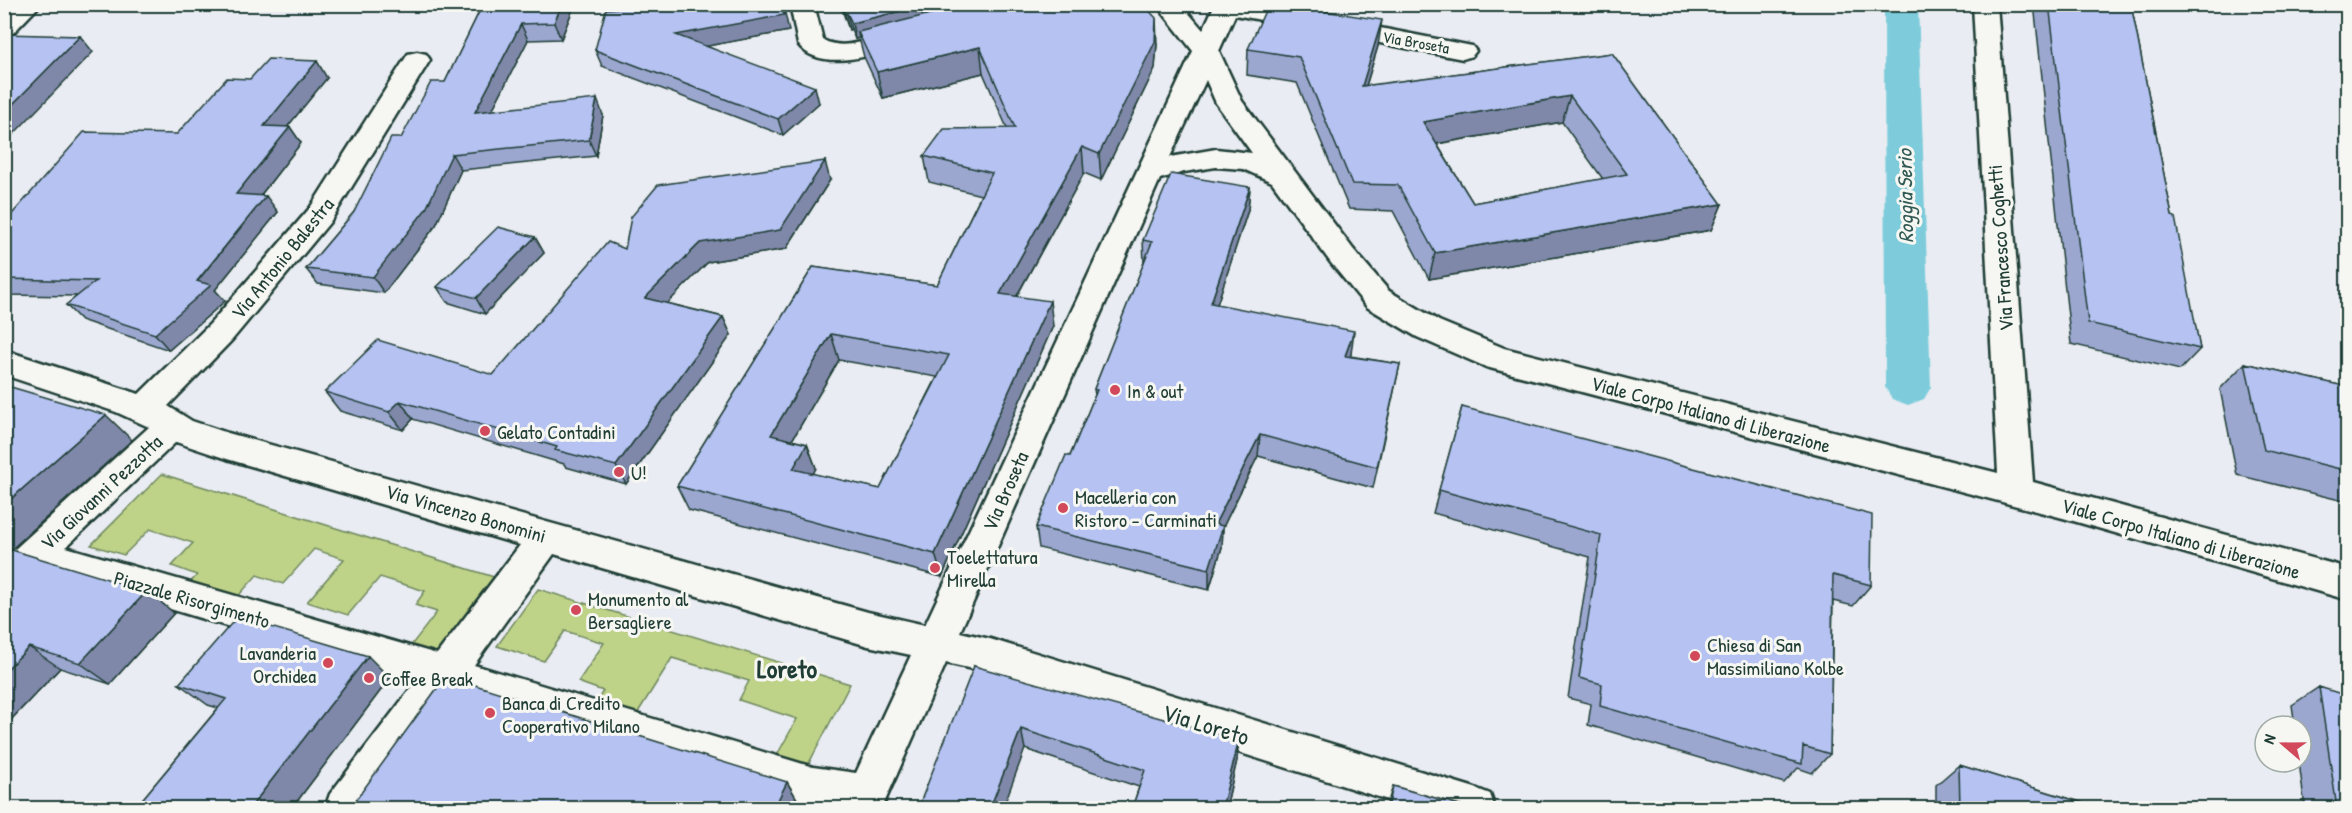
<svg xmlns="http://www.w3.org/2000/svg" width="2352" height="813" font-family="'Patrick Hand',sans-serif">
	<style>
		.green { fill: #bed288; stroke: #6e885e; stroke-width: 1.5 }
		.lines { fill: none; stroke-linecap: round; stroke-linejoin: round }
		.canal { fill: #7eccdb; fill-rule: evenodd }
		.minor-casing { stroke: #1f3d34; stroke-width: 5 }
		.minor { fill: #f6f6f2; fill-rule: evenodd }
		.wall { fill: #9ca7d0; stroke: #1f3d34; stroke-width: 1.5; fill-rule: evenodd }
		.shaded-wall { fill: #7f88a9; stroke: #1f3d34; stroke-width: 1.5 }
		.building { fill: #b5c2f2; stroke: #1f3d34; stroke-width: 1.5; fill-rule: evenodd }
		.poi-dot { fill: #d1495b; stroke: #f6f6f2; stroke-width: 2 }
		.labels { text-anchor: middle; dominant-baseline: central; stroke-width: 6; stroke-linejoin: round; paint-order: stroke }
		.far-street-label { font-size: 16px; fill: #1f3d34; stroke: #f6f6f2 }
		.street-label { font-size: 20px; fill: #1f3d34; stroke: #f6f6f2 }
		.poi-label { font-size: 20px; fill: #1f3d34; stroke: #f6f6f2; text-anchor: start }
		.water-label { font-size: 21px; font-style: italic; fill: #325a55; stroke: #f6f6f2 }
		.near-street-label { font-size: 24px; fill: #1f3d34; stroke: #f6f6f2 }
		.district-label { font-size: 26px; font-weight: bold; fill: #1f3d34; stroke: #f6f6f2 }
	</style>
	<rect width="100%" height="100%" fill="#e9ecf2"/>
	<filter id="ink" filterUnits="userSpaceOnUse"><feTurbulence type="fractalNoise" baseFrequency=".0167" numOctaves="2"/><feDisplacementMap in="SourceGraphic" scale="12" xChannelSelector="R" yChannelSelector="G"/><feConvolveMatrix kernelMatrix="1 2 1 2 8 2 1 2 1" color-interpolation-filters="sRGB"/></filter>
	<g filter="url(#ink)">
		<path class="green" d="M162 474 497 578 436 657 409 648 437 612 415 605 425 591 380 577 348 615 307 602 344 559 314 549 283 584 257 575 232 603 185 588 197 575 172 566 193 543 150 529 124 555 91 545Z
			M538 589 850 684 808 765 777 755 797 719 739 700 749 681 672 658 635 717 595 704 603 691 578 682 604 643 565 631 544 661 497 646Z"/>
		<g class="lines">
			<path class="canal" d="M1884 4H1918L1931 387 1924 399 1908 405 1892 399 1885 387Z"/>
			<defs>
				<path id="minor" d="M14 4H41L13 33 4 35V14Z
					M790 4H814L823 40C854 56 884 25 915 33L919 38 915 43C885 51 821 76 798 44Z
					M1156 4H1181L1203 30 1215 4H1258L1472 46 1476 51 1472 56 1463 59 1235 15 1219 51 1242 101 1353 249 1389 291 1439 321 1504 348 1998 473 1973 4H1997L2033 482 2348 568V600L2063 518 1486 367 1417 337 1367 307 1331 263 1272 182 1243 169 1216 167 1184 172 1160 179 960 632 990 639 1475 788 1490 794 1495 808H1413L990 673 946 663 882 808 813 807 453 694 370 808H325L330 794 415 683 41 570 17 593 4 598V559L149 427 116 412 4 375V350L139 394 210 324 310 208 408 54 417 52 426 54 430 60 330 222 232 340 168 406 192 421 228 433 868 612 925 625 1193 51ZM1206 80 1216 103 1252 153 1216 149 1170 157ZM176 442 227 459 520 545 437 654 66 547ZM554 554 868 646 911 655 856 773 813 767 474 665Z"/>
			</defs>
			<use href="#minor" class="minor-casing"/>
			<use href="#minor" class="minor"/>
		</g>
		<path class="wall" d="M483 4H575L561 39 528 40 492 110 603 115 596 156 461 170 436 225 384 293 318 284 306 269 354 212 401 138 445 82Z
			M840 4H1143L1157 44 1155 68 1101 180 1084 173 1017 296 1053 326 942 577 689 510 677 486 813 267 937 285 981 195 929 182 924 156 1007 128 983 73 883 98 864 57 859 38 855 39 851 29 849 30ZM839 360 937 377 880 489 813 474 816 468 807 444 792 440Z
			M2034 4H2131L2172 216 2200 349 2180 370 2071 344Z
			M789 31 707 46 819 103 783 135 602 66 595 50Z
			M1378 46 1366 86 1612 53 1722 204 1711 230 1429 279 1393 211 1349 209 1297 83 1247 75 1248 49ZM1562 122 1603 179 1473 203 1437 144Z
			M327 78 287 127H290L301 143 260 196 278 212 215 290 225 301 169 350 81 320 66 305 77 296 4 295V221L177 134 250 79Z
			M830 180 786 249 708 262 667 303 723 317 731 335 626 484 566 467 564 464 413 419 403 430 340 411 325 392 493 375 625 249Z
			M1250 187 1248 210 1217 304 1351 354 1350 356 1400 364 1373 488 1258 456 1223 527 1222 547 1209 590 1039 548 1036 527 1070 456 1095 395 1094 389 1144 263 1143 240Z
			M535 237 544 253 485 314 447 302 437 287Z
			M2245 363 2348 387V502L2237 475 2220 389Z
			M1462 407 1871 585 1853 606 1833 601 1830 754 1812 773 1798 768 1784 783 1588 725 1591 704 1568 698 1590 557 1433 513Z
			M4 556 147 591 174 613 110 684 60 668 4 727Z
			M974 666 1237 760 1226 808H1132L1139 787 1025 749Z
			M390 678 292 808H135L218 708 208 705 179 684Z
			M2319 687 2348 808H2305L2299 762H2301V726H2295L2292 705Z
			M1959 765 2100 808H1936V785Z
			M787 782 801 806 800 808H350Z
			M1393 786 1470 808H1386Z"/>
		<path class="shaded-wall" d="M562 4H575L561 39 554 23Z
			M783 4 789 31 681 51 676 35Z
			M929 4H998L858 32 859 38 855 39 852 23Z
			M847 13 851 29 849 30 845 14Z
			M1156 18 1157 44 1155 68 1101 180 1099 154Z
			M1382 20 1378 46 1358 112 1362 86Z
			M521 24 528 40 483 128 475 112Z
			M80 36 93 52 4 144V113Z
			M980 47 983 73 883 98 877 72Z
			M317 61 327 78 275 142 264 126Z
			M815 87 819 103 783 135 778 119Z
			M1570 96 1562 122 1418 147 1423 122Z
			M597 99 603 115 596 156 589 140Z
			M290 127 301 143 249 210 236 194Z
			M1082 147 1084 173 1004 319 1000 294Z
			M452 154 461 170 436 225 384 293 373 277Z
			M825 161 830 180 786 249 708 262 654 317 645 298 700 243Z
			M1250 187 1248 210 1210 326 1211 303Z
			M266 196 278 212 215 290 225 301 169 350 155 334Z
			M1722 204 1711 230 1429 279 1435 253Z
			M535 237 544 253 485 314 476 298Z
			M1050 301 1053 326 942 577 935 554Z
			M723 317 731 335 626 484 616 466Z
			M1354 331 1351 354 1342 378 1345 356Z
			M831 334 839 360 781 459 771 435Z
			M400 401 413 419 403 430 389 412Z
			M106 415 132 440 4 556V505Z
			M1260 435 1258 456 1223 527 1222 547 1209 590V569L1215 524Z
			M807 444 816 468 803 494 793 469Z
			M147 591 174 613 110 684 80 663Z
			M29 647 60 668 4 727V672Z
			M368 656 390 678 292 808H250Z
			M1021 729 1025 749 1003 808H990Z
			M1239 740 1237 760 1226 808H1222Z
			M787 782 801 806 800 808H774Z
			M490 804 495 808H487Z"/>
		<path class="building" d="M483 4H562L554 23 521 24 475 112 597 99 589 140 452 154 426 209 373 277 306 269 354 212 391 138H401L431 82H445Z
			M683 4H782L784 15 676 35 815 87 778 119 595 50 606 9Z
			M842 4H929L852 23 847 13 845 14Z
			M970 4H1143L1156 18 1155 42 1099 154 1082 147 1000 294 1050 301 935 554 677 486 813 267 937 285 992 173 924 156 944 129 1015 128 980 47 877 72 858 32ZM831 334 949 355 880 489 793 469 807 444 771 435Z
			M1268 4H1279L1382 20 1362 86 1612 53 1722 204 1435 253 1398 185 1352 184 1299 57 1248 49ZM1570 96 1627 174 1473 203 1423 122Z
			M2049 4H2131L2172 216 2175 217 2200 349 2088 323Z
			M4 34 80 36 4 113Z
			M268 59 317 61 264 126 290 127 236 194 266 196 197 281 211 285 155 334 66 305 96 281 4 279V221H6L84 132 177 134 227 78 250 79Z
			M825 161 780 230 700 243 645 298 723 317 616 466 555 450 557 447 400 401 389 412 325 392 378 340 493 375 608 242 625 249 631 217 658 185Z
			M1171 174 1250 187 1211 303 1354 331 1345 356 1400 364 1377 467 1260 435 1215 524 1223 526 1209 569 1036 527 1066 455 1070 456 1097 390 1094 389 1152 242 1143 240Z
			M498 227 535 237 476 298 437 287Z
			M2245 363 2348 387V471L2264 450Z
			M4 385 106 415 4 505Z
			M1462 407 1872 515 1871 585 1833 575 1830 754 1803 746 1802 764 1600 706 1602 684 1579 678 1601 535 1439 490Z
			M12 550 147 591 80 663 29 647 4 672V556Z
			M237 617 368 656 250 808H135L226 699 179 684Z
			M974 666 1239 740 1222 808H1132L1145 770 1021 729 990 808H918Z
			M446 676 787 782 774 808H503L490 804 487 808H350Z
			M2319 687 2348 696V808H2337Z
			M1959 765 2100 808H1960Z
			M1393 786 1470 808H1388Z"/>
	</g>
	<g class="poi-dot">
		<circle cx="1115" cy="390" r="6"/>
		<circle cx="485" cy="431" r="6"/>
		<circle cx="619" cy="472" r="6"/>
		<circle cx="1063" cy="508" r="6"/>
		<circle cx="935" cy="568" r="6"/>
		<circle cx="576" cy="610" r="6"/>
		<circle cx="1695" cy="656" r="6"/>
		<circle cx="328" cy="663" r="6"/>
		<circle cx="369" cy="678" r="6"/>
		<circle cx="490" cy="713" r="6"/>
	</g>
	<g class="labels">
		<g class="far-street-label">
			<text transform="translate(1416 42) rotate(10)">Via Broseta</text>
		</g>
		<g class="street-label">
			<text transform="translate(2000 248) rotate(-94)">Via Francesco Coghetti</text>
			<text transform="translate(282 258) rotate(-51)">Via Antonio Balestra</text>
			<text transform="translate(1711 414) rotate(15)">Viale Corpo Italiano di Liberazione</text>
			<text transform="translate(1005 491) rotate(-66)">Via Broseta</text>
			<text transform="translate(101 492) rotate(-43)">Via Giovanni Pezzotta</text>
			<text transform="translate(466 513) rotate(16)">Via Vincenzo Bonomini</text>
			<text transform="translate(2181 538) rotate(16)">Viale Corpo Italiano di Liberazione</text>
			<text transform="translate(192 599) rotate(16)">Piazzale Risorgimento</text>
		</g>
		<g class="poi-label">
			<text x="1127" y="390">In &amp; out</text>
			<text x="497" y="431">Gelato Contadini</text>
			<text x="631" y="472">U!</text>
			<text x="1075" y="496">Macelleria con<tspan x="1075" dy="23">Ristoro - Carminati</tspan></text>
			<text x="947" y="556">Toelettatura<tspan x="947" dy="23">Mirella</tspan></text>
			<text x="588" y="598">Monumento al<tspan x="588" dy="23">Bersagliere</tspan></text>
			<text x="1707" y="644">Chiesa di San<tspan x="1707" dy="23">Massimiliano Kolbe</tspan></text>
			<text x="316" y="652" text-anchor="end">Lavanderia<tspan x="316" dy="23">Orchidea</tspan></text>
			<text x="381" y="678">Coffee Break</text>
			<text x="502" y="702">Banca di Credito<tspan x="502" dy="23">Cooperativo Milano</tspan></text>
		</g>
		<g class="water-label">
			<text transform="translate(1905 196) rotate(-91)">Roggia Serio</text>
		</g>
		<g class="near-street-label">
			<text transform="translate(1206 724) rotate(17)">Via Loreto</text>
		</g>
		<g class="district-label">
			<text x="787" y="668">Loreto</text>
		</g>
	</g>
	<rect width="2352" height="813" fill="none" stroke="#f6f6f2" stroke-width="24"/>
	<rect x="12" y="12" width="2328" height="789" fill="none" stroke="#1f3d34" stroke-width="2" filter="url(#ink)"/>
	<g transform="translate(2283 744) rotate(290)"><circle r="28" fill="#f6f6f2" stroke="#a0aca6" stroke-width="1.5"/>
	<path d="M0-4.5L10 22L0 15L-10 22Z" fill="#d1495b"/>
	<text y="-9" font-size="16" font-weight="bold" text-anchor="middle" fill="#1f3d34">N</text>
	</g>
</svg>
